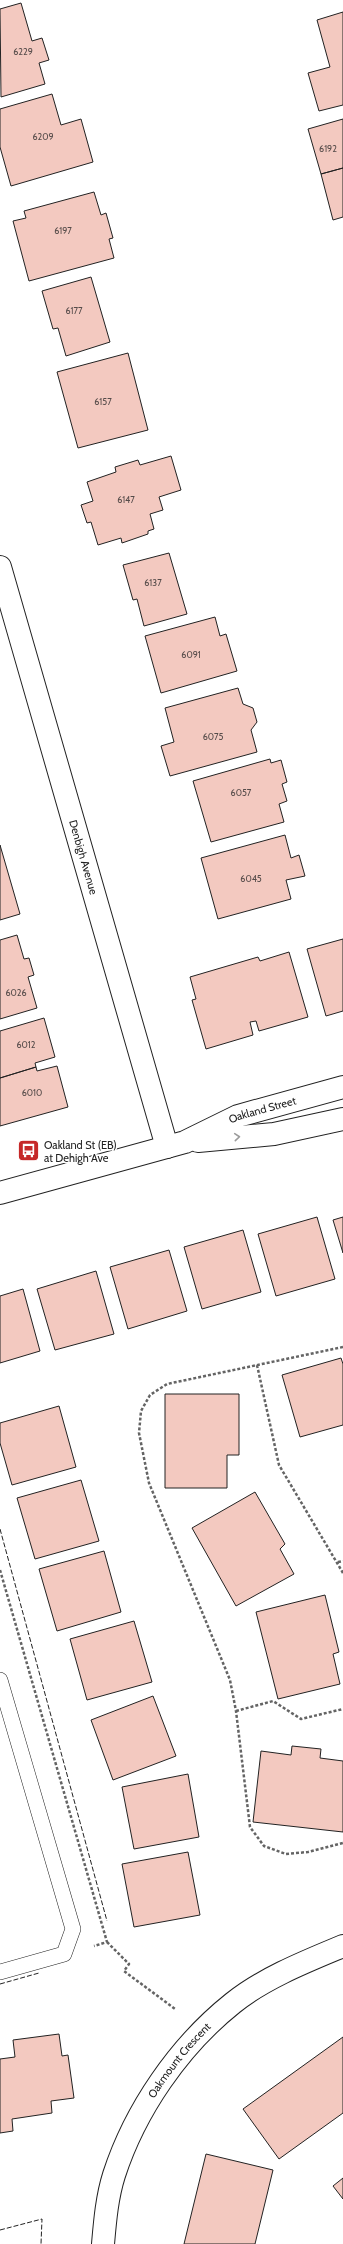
<svg xmlns="http://www.w3.org/2000/svg" width="343" height="2244" font-family="Cabin,sans-serif">
	<style>
		.building { fill: #f3c9c0; stroke: #222 }
		.lines { fill: none; stroke-linecap: round; stroke-linejoin: round }
		.lane-casing { stroke: #222; stroke-width: 16 }
		.street-casing { stroke: #222; stroke-width: 24 }
		.secondary-casing { stroke: #222; stroke-width: 24 }
		.path { stroke: #646464; stroke-width: 2.5; stroke-dasharray: 3 2; stroke-linecap: butt }
		.lane { stroke: #fff; stroke-width: 15 }
		.street { stroke: #fff; stroke-width: 22 }
		.secondary { stroke: #fff; stroke-width: 22 }
		.fence { stroke: #222; stroke-width: 1; stroke-dasharray: 5 2; stroke-linecap: butt }
		.oneway { stroke: #9c9c9c }
		.labels { text-anchor: middle; dominant-baseline: central; stroke-width: 3; stroke-linejoin: round; paint-order: stroke }
		.number-label { font-size: 9px; fill: #564c4a }
		.street-label { font-size: 11px; fill: #222; stroke: #fff }
		.poi-label { font-size: 11px; fill: #222; stroke: #fff; text-anchor: start }
	</style>
	<rect width="100%" height="100%" fill="#fff"/>
	<path class="building" d="M21 3 32 41 42 38 49 60 39 63 45 84 1 97 0 9Z
		M343 12V105L319 111 308 73 330 67 317 20Z
		M52 94 61 125 81 119 93 162 11 186 0 147V109Z
		M343 119V168L321 174 308 129Z
		M343 168V217L333 220 321 174Z
		M94 192 101 215 106 213 113 238 109 239 114 258 29 281 13 221 26 218 24 211Z
		M91 277 110 342 66 356 58 328 53 329 42 291Z
		M128 353 148 430 78 448 57 372Z
		M171 456 181 490 159 497 163 510 150 514 154 529 148 531V534L122 543 121 538 98 545 91 522 87 523 81 505 93 501 87 482 116 472 115 467 138 460 140 465Z
		M169 553 187 614 144 626 137 599 133 600 123 565Z
		M215 617 220 636 226 634 237 671 161 693 145 636Z
		M238 688 243 704 253 708 257 722 251 730 257 752 170 776 161 746 174 742 165 708Z
		M270 759 271 763 281 760 287 782 282 784 287 801 279 804 284 822 211 842 193 781Z
		M285 835 291 858 299 855 305 876 286 880 291 899 218 919 201 858Z
		M0 845 20 914 0 920Z
		M17 935 24 959 29 958 34 975 28 977 37 1008 0 1019V940Z
		M343 939V1011L326 1016 307 949Z
		M289 952 308 1017 259 1031 256 1021 250 1022 253 1035 206 1049 192 1000 196 999 190 977 258 957 260 961Z
		M44 1018 55 1057 35 1063 36 1067 0 1078V1031Z
		M57 1066 68 1107 0 1126V1078L36 1067 37 1071Z
		M317 1217 335 1279 276 1296 258 1234Z
		M343 1217V1253L333 1220Z
		M243 1230 261 1292 202 1309 184 1247Z
		M169 1250 187 1311 128 1329 110 1267Z
		M96 1271 114 1334 55 1350 37 1289Z
		M23 1289 40 1351 0 1363V1296Z
		M341 1358 343 1364V1425L300 1437 282 1375Z
		M165 1394H239V1455H227V1488H165Z
		M59 1406 76 1467 12 1485 0 1443V1423Z
		M81 1480 99 1541 35 1559 17 1498Z
		M255 1492 285 1544 280 1549 294 1574 236 1606 192 1528Z
		M104 1551 121 1612 57 1631 39 1569Z
		M325 1595 339 1652 333 1654 340 1684 278 1699 256 1612Z
		M134 1621 152 1682 87 1700 70 1639Z
		M153 1696 176 1756 113 1780 91 1720Z
		M292 1746 321 1749 320 1758 343 1761V1832L253 1822 261 1751 291 1755Z
		M188 1774 199 1837 134 1849 122 1787Z
		M188 1852 200 1915 134 1927 122 1864Z
		M59 2034 62 2056 68 2055 74 2098 51 2101 52 2113 12 2119 13 2131 0 2133V2059L15 2057 13 2040Z
		M343 2037V2113L279 2159 243 2109Z
		M206 2154 273 2170 255 2244H184Z
		M343 2178V2199L333 2186Z"/>
	<g class="lines">
		<defs>
			<path id="lane" d="M0 1680 73 1929 64 1954 0 1972"/>
			<g id="street">
				<path id="s1" d="M0 567 167 1147"/>
				<path id="s2" d="M103 2244C105 2221 107 2197 114 2175 135 2110 179 2046 233 2003 264 1978 307 1961 343 1946"/>
			</g>
			<g id="secondary">
				<path d="M198 1141 274 1134 343 1119"/>
				<path id="s3" d="M0 1193 185 1142 238 1116 343 1087"/>
			</g>
		</defs>
		<use href="#lane" class="lane-casing"/>
		<use href="#street" class="street-casing"/>
		<use href="#secondary" class="secondary-casing"/>
		<path class="path" d="M343 1347 167 1384 150 1395 141 1411 139 1433 149 1483 230 1680 236 1711 250 1827 264 1846 286 1854 308 1852 343 1843
			M257 1365 279 1465 343 1573
			M338 1562 343 1561
			M0 1570 107 1942 94 1946
			M236 1711 273 1701 301 1719 343 1709
			M107 1942 129 1964 124 1971 175 2009"/>
		<use href="#lane" class="lane"/>
		<use href="#street" class="street"/>
		<use href="#secondary" class="secondary"/>
		<path class="fence" d="M0 1529 107 1921
			M0 1984 39 1973
			M0 2230 42 2219 41 2244"/>
	</g>
	<defs><path id="oneway-chevron" d="M-2-3.5L2.5 0L-2 3.5" fill="none" stroke-width="1.6" stroke-linecap="round" stroke-linejoin="round"/></defs>
	<use class="oneway" href="#oneway-chevron" transform="translate(237 1137) rotate(-5)"/>
	<defs>
		<symbol id="bus-square" viewBox="-11 -11 22 22"><rect x="-9" y="-9" width="18" height="18" rx="4" fill="#c62828" stroke="#fff"/><path d="M-5-6H5V4H4V6H2V4H-2V6H-4V4H-5ZM-3.5-4V0h7V-4ZM-3.5 1.2v1.5H-2V1.2ZM2 1.2v1.5H3.5V1.2Z" fill="#fff"/></symbol>
	</defs>
	<g fill-rule="evenodd">
		<use href="#bus-square" x="16" y="1138" width="25" height="25"/>
	</g>
	<g class="labels">
		<g class="number-label">
			<text x="23" y="51">6229</text>
			<text x="43" y="136">6209</text>
			<text x="328" y="148">6192</text>
			<text x="63" y="230">6197</text>
			<text x="74" y="310">6177</text>
			<text x="103" y="401">6157</text>
			<text x="126" y="499">6147</text>
			<text x="153" y="582">6137</text>
			<text x="191" y="654">6091</text>
			<text x="213" y="736">6075</text>
			<text x="241" y="792">6057</text>
			<text x="251" y="878">6045</text>
			<text x="16" y="992">6026</text>
			<text x="26" y="1044">6012</text>
			<text x="32" y="1092">6010</text>
		</g>
		<g class="street-label">
			<text stroke="none"><textPath href="#s1" startOffset="302">Denbigh Avenue</textPath></text>
			<text stroke="none"><textPath href="#s3" startOffset="276">Oakland Street</textPath></text>
			<text stroke="none"><textPath href="#s2" startOffset="203">Oakmount Crescent</textPath></text>
		</g>
		<g class="poi-label">
			<text x="44" y="1145">Oakland St (EB)<tspan x="44" dy="13">at Dehigh Ave</tspan></text>
		</g>
	</g>
</svg>
